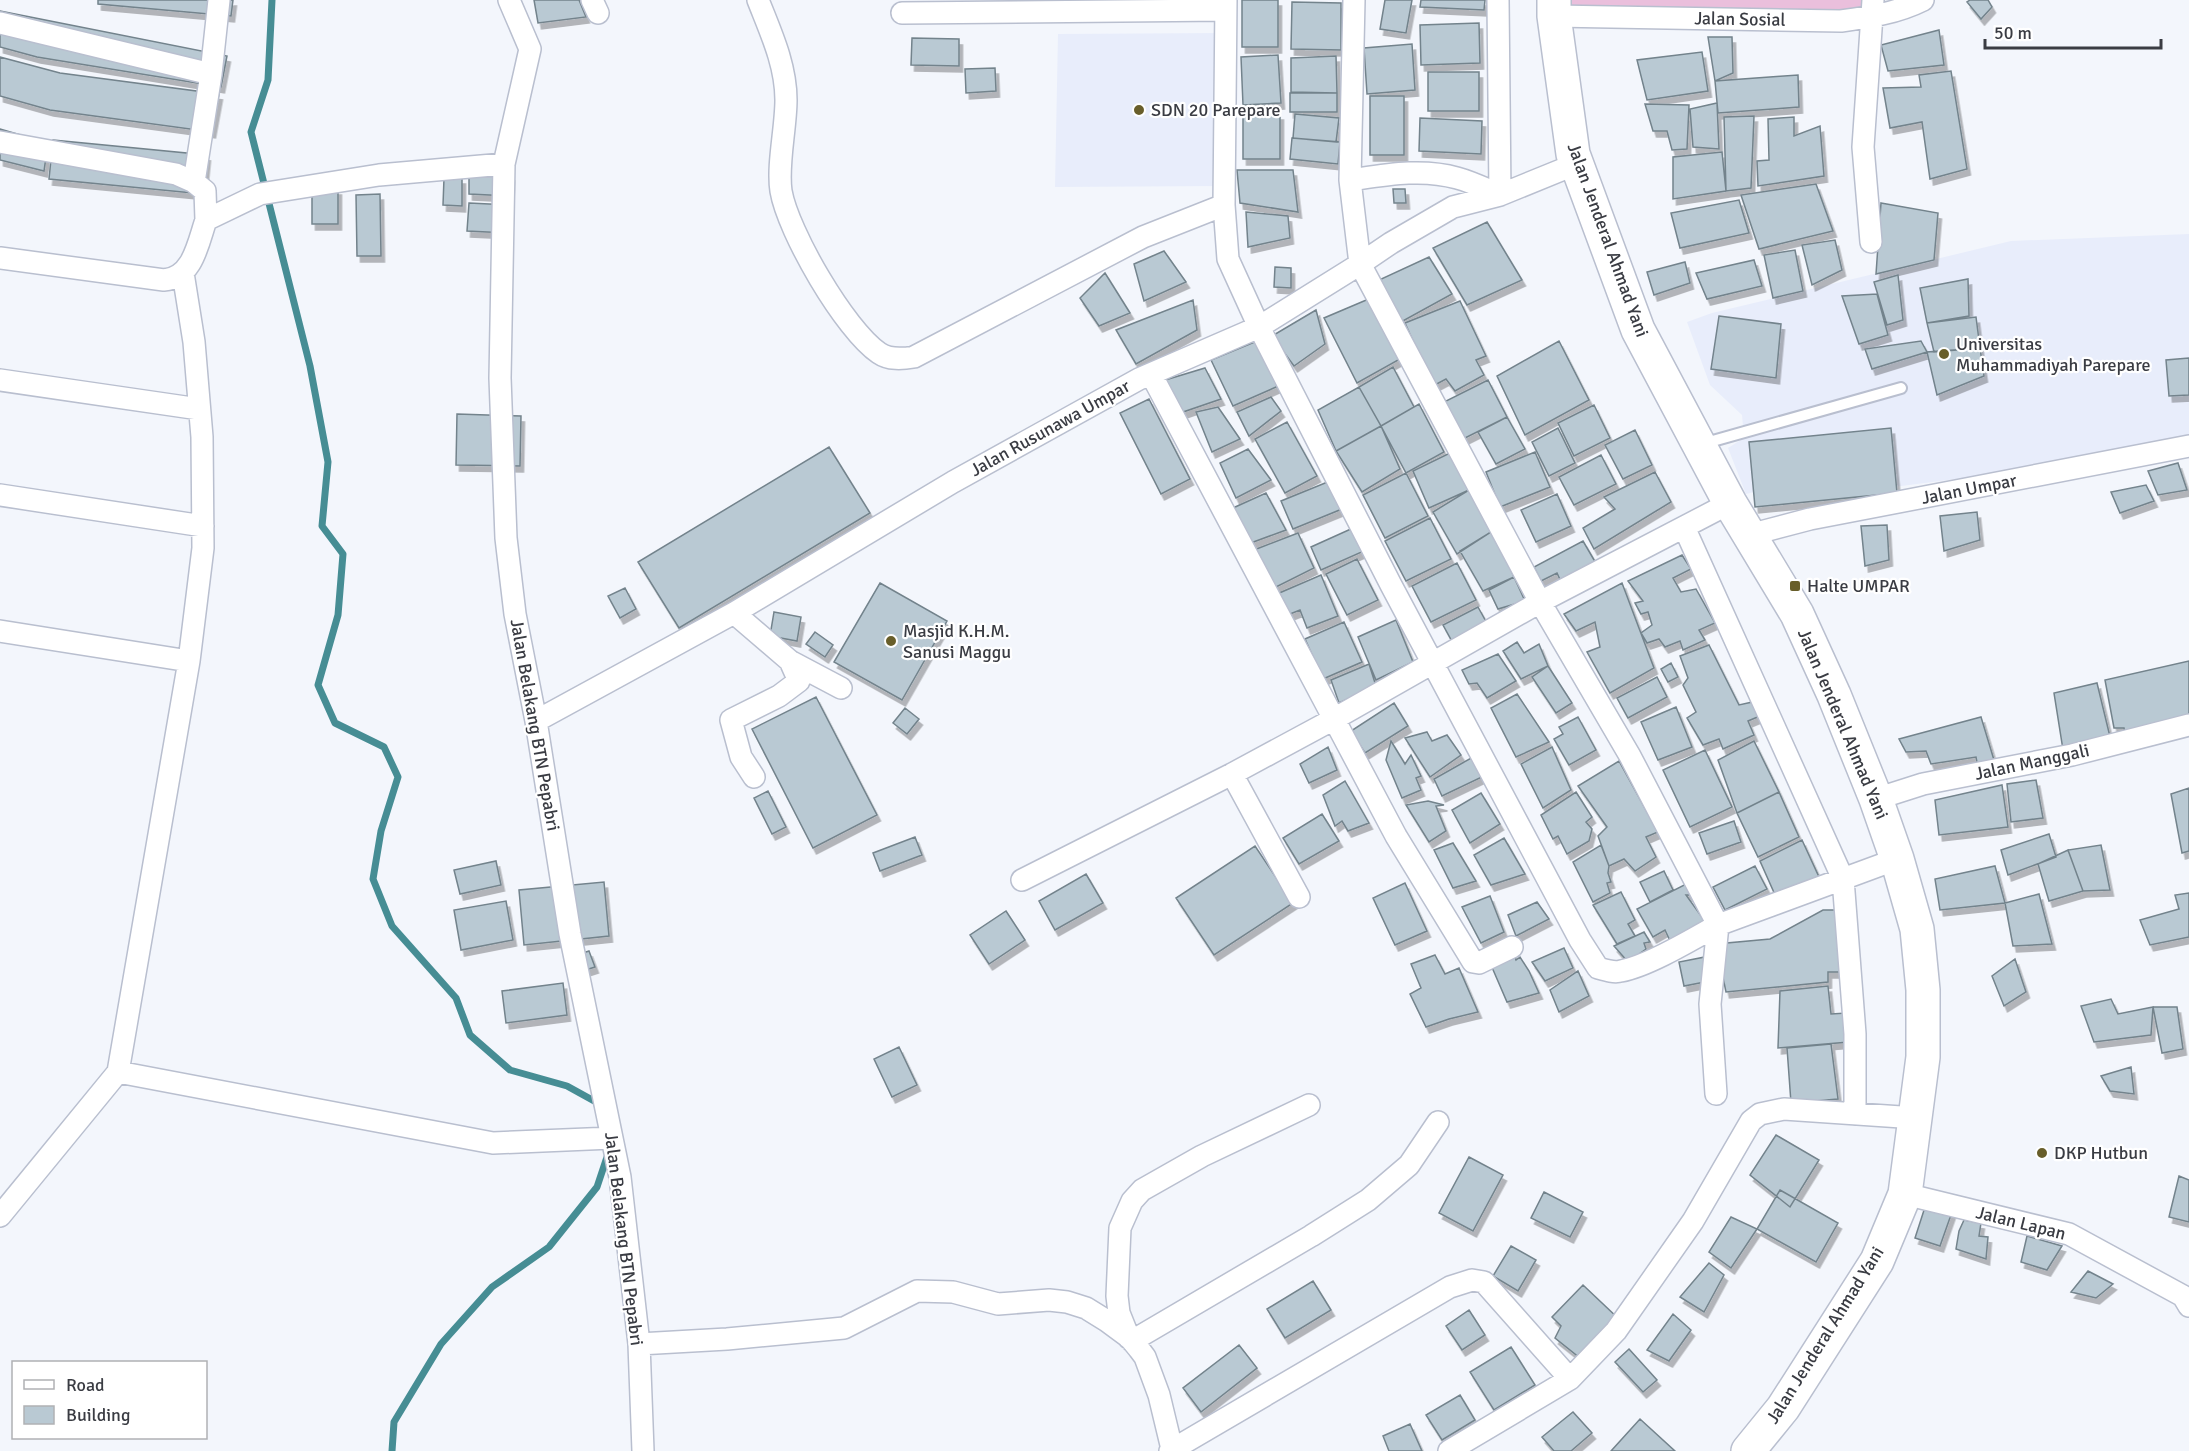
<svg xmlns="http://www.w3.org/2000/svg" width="2189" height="1451" font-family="Signika,sans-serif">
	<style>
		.built { fill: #e8edfb }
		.green { fill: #eabfdc }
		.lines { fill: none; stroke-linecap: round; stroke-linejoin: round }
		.stream { stroke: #468d94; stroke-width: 7 }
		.building { fill: #b9c9d3; stroke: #73838c; stroke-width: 1.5; filter: url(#shadow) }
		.lane-casing { stroke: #b9bfcf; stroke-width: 14 }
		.street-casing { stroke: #b9bfcf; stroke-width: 24 }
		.highway-casing { stroke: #b9bfcf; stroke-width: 36 }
		.lane { stroke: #fff; stroke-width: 10 }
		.street { stroke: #fff; stroke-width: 21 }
		.highway { stroke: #fff; stroke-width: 33 }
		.poi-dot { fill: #685e2a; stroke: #fff; stroke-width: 2 }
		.labels { text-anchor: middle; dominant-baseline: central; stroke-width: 4.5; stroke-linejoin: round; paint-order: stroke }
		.street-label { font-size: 18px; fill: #3a3c43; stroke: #fff }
		.poi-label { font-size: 18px; fill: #3a3c43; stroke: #fff; text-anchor: start }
	</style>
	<defs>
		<filter id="shadow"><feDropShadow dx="3.5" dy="6" stdDeviation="0" flood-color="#0004"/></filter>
	</defs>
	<rect width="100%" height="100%" fill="#f3f6fc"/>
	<path class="built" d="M1223 33 1219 186 1055 187 1058 34Z
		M2189 234V438L2010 472 1847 493 1762 490 1746 494 1728 448 1744 438 1742 415 1710 385 1687 322 1712 313 2011 241Z"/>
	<path class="green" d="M1564 0H1863V14L1564 10Z"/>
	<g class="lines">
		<path class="stream" d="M272 0 268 80 251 132 310 366 328 462 322 526 343 554 338 615 318 685 335 723 384 747 398 777 381 831 373 879 392 926 456 998 470 1035 510 1070 567 1086 596 1102 598 1108
			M392 1451 394 1422 441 1344 492 1287 549 1247 597 1187 608 1154"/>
	</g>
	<path class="building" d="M98 0H233L231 16 98 4Z
		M534 0H579L586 17 538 23Z
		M1242 0H1278V47H1242Z
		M1385 0H1412L1406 33 1380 29Z
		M1421 0H1485L1484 10 1420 7Z
		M1970 0H1988L1992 7 1981 19 1967 2Z
		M1292 2 1341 3V50L1291 49Z
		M0 11 227 56 221 87 37 57 0 47Z
		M1479 23 1480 63 1421 65 1420 25Z
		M1939 30 1944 65 1888 71 1881 45Z
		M1708 37H1732L1733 73 1715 81Z
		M912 38 959 39V66L911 65Z
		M1412 44 1415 90 1367 94 1364 48Z
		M1702 52 1708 91 1647 100 1637 60Z
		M1278 55 1281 103 1243 105 1241 57Z
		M1336 56 1337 93 1291 92V58Z
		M0 57 60 73 219 94 212 132 50 110 0 96Z
		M995 68 996 91 966 93 965 69Z
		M1951 71 1967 169 1930 179 1922 122 1890 128 1883 88 1921 87 1919 75Z
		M1428 72H1479V111H1428Z
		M1798 75 1799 107 1718 113 1715 81Z
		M1290 93H1337V112H1290Z
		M1370 96H1404V155H1370Z
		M1717 103 1719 149 1693 147 1690 109Z
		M1645 104 1689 105 1687 149 1672 150 1667 131H1653Z
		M1243 114H1280V159H1243Z
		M1295 114 1339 118 1336 142 1293 138Z
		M1754 116 1751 188 1726 191 1724 117Z
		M1794 117V136L1820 126 1824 176 1758 186 1757 161 1769 160 1768 119Z
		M1420 118 1482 121 1481 154 1419 151Z
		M0 129 48 143 44 171 0 160Z
		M1292 138 1340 142 1338 164 1290 159Z
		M53 140 207 155 203 194 49 179Z
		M1722 152 1726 191 1673 199V157Z
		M1237 170H1293L1298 212 1240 203Z
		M469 173 511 175 510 196 469 194Z
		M444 178H462V206L443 205Z
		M1816 184 1833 231 1759 249 1741 195Z
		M312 189H338V224H312Z
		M1393 189H1405L1406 203H1394Z
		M380 194 381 256H357L356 195Z
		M1739 200 1749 233 1680 248 1671 213Z
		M469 203 510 205 508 233 467 231Z
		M1881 203 1938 213 1934 260 1876 274Z
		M1246 212 1288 216 1290 238 1248 247Z
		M1487 222 1522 280 1467 305 1433 248Z
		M1835 240 1842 270 1812 285 1802 245Z
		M1795 250 1803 291 1773 298 1764 255Z
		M1164 251 1186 282 1144 301 1134 264Z
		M1429 257 1452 294 1401 322 1379 280Z
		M1754 260 1762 286 1707 299 1696 273Z
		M1685 262 1690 283 1654 295 1647 272Z
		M1275 267 1291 268V288L1274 287Z
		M1105 273 1130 313 1099 326 1080 298Z
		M1898 275 1903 320 1887 325 1874 282Z
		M1968 279 1969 316 1927 323 1920 288Z
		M1877 294 1888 335 1859 344 1842 296Z
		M1371 298 1400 359 1357 383 1324 318Z
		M1193 300 1197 330 1136 364 1116 330Z
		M1460 301 1486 356 1476 360 1484 375 1455 391 1446 379 1433 386 1405 323Z
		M1316 310 1325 344 1294 366 1272 336Z
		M1719 316 1781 324 1776 378 1711 369Z
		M1976 317 1980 348 1934 352 1927 323Z
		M1257 341 1283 384 1233 406 1211 360Z
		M1559 341 1589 400 1525 435 1497 376Z
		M1921 341 1927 352 1872 369 1865 349Z
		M1980 348 1984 376 1937 395 1927 352Z
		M2189 358V395L2169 396 2166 360Z
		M1393 367 1414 407 1381 426 1359 387Z
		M1205 368 1221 399 1183 412 1162 381Z
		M1488 380 1507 417 1461 440 1442 403Z
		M1359 387 1381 426 1336 451 1318 410Z
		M1271 397 1281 411 1249 436 1237 412Z
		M1149 399 1190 479 1161 494 1120 413Z
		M1419 404 1444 452 1406 473 1381 426Z
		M1594 405 1610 438 1574 456 1558 423Z
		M1218 407 1240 439 1212 452 1196 412Z
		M457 414 521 416 520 466 456 465Z
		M1507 417 1525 449 1496 464 1478 432Z
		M1287 422 1317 476 1285 493 1255 439Z
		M1381 426 1400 469 1362 492 1336 451Z
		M1558 428 1575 463 1549 476 1532 442Z
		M1891 428 1897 493 1755 507 1749 442Z
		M1635 430 1652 465 1623 479 1605 445Z
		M829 447 870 513 679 628 638 562Z
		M1248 449 1271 480 1236 498 1220 463Z
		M1452 452 1469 490 1429 508 1413 471Z
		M1535 452 1550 487 1500 507 1486 472Z
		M1601 455 1616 484 1574 505 1559 477Z
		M2178 463 2187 490 2158 495 2148 471Z
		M1655 472 1671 502 1594 549 1583 528 1615 509 1604 497Z
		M1406 473 1428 516 1385 538 1363 495Z
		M1330 481 1342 509 1293 529 1281 501Z
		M2146 485 2154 501 2120 513 2111 492Z
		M1469 490 1494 530 1457 554 1433 512Z
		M1266 493 1286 530 1248 544 1233 508Z
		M1557 494 1571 526 1536 542 1521 510Z
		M1977 512 1980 540 1944 551 1940 516Z
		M1430 518 1451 559 1406 581 1385 541Z
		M1887 525 1889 560 1865 566 1861 526Z
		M1353 528 1364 551 1321 570 1311 547Z
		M1494 530 1514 577 1483 591 1460 551Z
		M1298 533 1314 568 1272 589 1254 550Z
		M1583 541 1597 565 1562 584 1557 573 1541 581 1534 567Z
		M1682 555 1691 569 1673 578 1681 592 1696 589 1715 623 1699 630 1705 640 1683 650 1680 641 1665 647 1659 639 1647 643 1641 633 1652 625 1648 612 1641 614 1635 603 1643 601 1628 581Z
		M1357 559 1378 600 1347 615 1326 574Z
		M1457 563 1476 600 1431 622 1412 586Z
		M1321 575 1338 616 1307 628 1300 610 1285 616 1277 594Z
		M1514 577 1525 601 1498 609 1489 590Z
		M880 583 947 621 902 700 834 662Z
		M1622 583 1654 668 1610 693 1587 652 1600 647 1595 622 1576 631 1564 614Z
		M625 588 636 609 620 618 608 596Z
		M1478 607 1489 627 1454 645 1443 625Z
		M774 612 801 617 797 641 770 636Z
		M1396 620 1413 662 1376 680 1358 637Z
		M1344 622 1362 662 1323 679 1305 639Z
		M815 632 833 645 825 657 806 644Z
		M1517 642 1524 653 1539 644 1548 666 1521 679 1503 651Z
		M1709 645 1739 705 1757 701 1760 716 1748 721 1754 735 1723 749 1719 739 1703 745 1687 718 1696 712 1683 685 1688 678 1680 656Z
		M1498 654 1516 681 1487 698 1477 683 1469 684 1462 670Z
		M2189 661V725L2126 741 2124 728H2114L2105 680Z
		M1671 663 1678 677 1668 682 1661 669Z
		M1369 664 1376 686 1339 703 1331 680Z
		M1548 666 1572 703 1556 713 1532 677Z
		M1657 677 1667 697 1628 718 1617 698Z
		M2097 683 2112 745 2064 756 2054 693Z
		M1517 694 1549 742 1516 757 1491 708Z
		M816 697 877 815 813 848 752 729Z
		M1394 703 1408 726 1365 753 1351 731Z
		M1676 707 1692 747 1658 760 1641 722Z
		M905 708 919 719 907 734 893 723Z
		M1578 717 1596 750 1569 765 1554 739 1563 734 1559 727Z
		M1981 717 1997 770 1979 773 1976 757 1931 764 1926 751 1906 752 1899 739Z
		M1427 732 1432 741 1447 735 1461 755 1430 777 1405 738Z
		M1391 741 1405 764 1411 755 1421 776 1416 778 1421 790 1402 798 1386 760Z
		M1754 741 1779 792 1737 813 1718 760Z
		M1328 747 1337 770 1309 783 1300 764Z
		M1552 747 1571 790 1543 808 1521 764Z
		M1705 750 1732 807 1690 827 1663 770Z
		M1473 757 1484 776 1442 796 1434 779Z
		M1619 761 1658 832 1646 837 1656 857 1635 871 1624 859 1609 866 1598 836 1607 827 1578 786Z
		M2036 780 2043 818 2011 822 2007 784Z
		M1345 781 1369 823 1348 831 1342 821 1335 826 1323 795Z
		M2002 785 2008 827 1939 835 1935 800Z
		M2189 788V851L2182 853 2171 794Z
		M768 791 786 827 772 834 754 798Z
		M1576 792 1592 817 1586 822 1592 829 1589 841 1567 854 1558 836 1553 839 1541 815Z
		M1779 792 1799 837 1758 857 1737 813Z
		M1481 793 1500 824 1470 843 1452 810Z
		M1428 801 1444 805 1436 806 1446 831 1429 842 1406 805Z
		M1322 814 1339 841 1299 864 1283 838Z
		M1734 821 1741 842 1707 854 1699 833Z
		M2049 834 2056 857 2008 875 2001 850Z
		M915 837 922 855 880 871 873 853Z
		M1504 838 1525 874 1491 885 1474 855Z
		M1802 840 1819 877 1776 897 1760 861Z
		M1453 843 1476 881 1453 888 1434 850Z
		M1601 845 1609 866 1608 873 1611 882 1607 883 1610 893 1593 902 1573 862Z
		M2101 845 2110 890 2083 891 2068 850Z
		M1255 846 1293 903 1214 955 1176 898Z
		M2068 850 2083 891 2049 901 2038 864Z
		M496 861 501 885 460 894 454 870Z
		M1755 866 1767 889 1725 910 1713 887Z
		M1995 866 2005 903 1940 910 1935 879Z
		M1664 871 1673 890 1650 902 1640 882Z
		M1086 874 1103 903 1055 930 1039 901Z
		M604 882 609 936 524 945 519 890Z
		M1690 882 1693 895H1686L1707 924 1671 943 1665 930 1653 937 1637 909Z
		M1405 883 1427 931 1395 945 1373 898Z
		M1621 892 1635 920 1628 924 1635 936 1617 944 1593 905Z
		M2189 893V937L2150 945 2140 920 2179 909 2175 895Z
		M2039 894 2052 944 2013 946 2005 903Z
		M1490 896 1504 932 1481 943 1462 907Z
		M506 901 513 940 461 950 454 910Z
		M1537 902 1549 919 1516 936 1508 915Z
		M1823 910H1837L1843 972H1828V982L1726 992 1716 944 1770 939Z
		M1006 911 1025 940 989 964 970 935Z
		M1644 932 1650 942 1644 943 1646 949 1628 962 1614 946Z
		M1512 947 1516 960 1520 957 1529 971 1539 993 1507 1002 1491 965Z
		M1564 948 1573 968 1545 981 1532 962Z
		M589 951 595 967 570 975 565 959Z
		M1435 955 1445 974 1459 968 1478 1012 1449 1019 1426 1027 1410 994 1421 988 1411 964Z
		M1705 957 1710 981 1684 986 1679 962Z
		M2015 959 2026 992 2004 1006 1992 976Z
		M1578 971 1589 996 1559 1012 1550 990Z
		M563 983 567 1015 506 1023 502 991Z
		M1828 986 1831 1014 1847 1013 1849 1042 1778 1048 1780 991Z
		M2111 999 2118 1014 2153 1007 2151 1035 2094 1042 2081 1006Z
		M2153 1007H2177L2183 1049 2162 1053Z
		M1831 1044 1838 1099 1791 1103 1787 1048Z
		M899 1047 917 1085 892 1097 874 1059Z
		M2131 1067 2134 1094 2110 1091 2101 1076Z
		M1776 1135 1819 1160 1790 1207 1750 1175Z
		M1469 1157 1503 1175 1473 1231 1439 1213Z
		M2179 1176 2189 1180V1222L2169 1217Z
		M1780 1190 1838 1223 1816 1262 1757 1229Z
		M1544 1192 1583 1212 1570 1237 1531 1218Z
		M1926 1204 1952 1212 1940 1246 1915 1238Z
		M1731 1217 1757 1229 1731 1268 1709 1252Z
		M1964 1220 1981 1223 1979 1236 1988 1237 1986 1259 1956 1249 1959 1231Z
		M2027 1236 2062 1246 2047 1270 2021 1262Z
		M1511 1246 1536 1260 1518 1291 1493 1276Z
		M1709 1263 1724 1275 1704 1312 1680 1297Z
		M2088 1271 2113 1284 2096 1298 2071 1292Z
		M1313 1281 1331 1310 1285 1338 1267 1309Z
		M1583 1285 1621 1321 1580 1358 1555 1338 1561 1326 1552 1317Z
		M1469 1310 1485 1335 1462 1350 1446 1326Z
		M1673 1314 1691 1330 1669 1361 1647 1350Z
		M1239 1345 1257 1368 1201 1412 1183 1388Z
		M1511 1347 1535 1385 1494 1410 1470 1372Z
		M1629 1349 1657 1380 1643 1392 1615 1362Z
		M1460 1395 1475 1420 1442 1440 1426 1415Z
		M1573 1412 1592 1433 1571 1451H1554L1542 1437Z
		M1640 1419 1675 1451H1611Z
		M1410 1424 1422 1451H1389L1383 1436Z"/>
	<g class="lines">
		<defs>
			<path id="lane" d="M1702 444 1901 388"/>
			<path id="street" d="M509 0 530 49 504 164 500 378 506 538 515 614 536 721 570 934 620 1177 639 1344 643 1451
				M592 0 598 13
				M758 0C771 33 786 65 786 100 786 128 777 165 781 191 788 232 845 330 879 353 889 360 902 359 914 357L1143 237 1224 205
				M1226 0 1224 205 1228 259 1259 327 1391 585 1580 940 1598 968C1605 970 1614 973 1621 971 1648 966 1693 939 1718 925
				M1354 0 1350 180 1360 264 1540 602 1730 503
				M902 13 1225 10
				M1554 16 1841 21C1870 17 1897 13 1923 0
				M0 23 211 74
				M0 142 176 174 194 182 205 191 206 220 260 194 379 175 504 164
				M1350 180C1385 175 1422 168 1457 178 1472 182 1486 189 1500 195L1498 0
				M194 182 211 74 219 0
				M1871 242 1863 147 1873 0
				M0 258 164 280C193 278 198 243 206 220
				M1151 374 1334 719 1540 602 1630 756 1718 925 1897 859
				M0 380 199 409
				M0 495 203 526
				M1684 527 1843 879 1855 1034V1114
				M1749 535 1810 519 2189 446
				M734 613 790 661 841 688
				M0 631 189 661
				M536 721 734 613 953 482 1139 379 1259 327 1360 264 1391 243 1453 207 1500 195 1576 164
				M1232 774 1299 897
				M754 777 741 757 731 720 779 696 799 681 790 661
				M1876 799 1923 784 2072 755 2189 725
				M1022 880 1232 774 1334 719 1396 836 1473 962 1479 963 1512 947
				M118 1072 493 1143 612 1138
				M1716 1094 1710 1004 1718 925
				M1905 1194 2069 1234 2183 1296 2189 1306
				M0 1216 118 1072 189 661 203 548 202 437 194 342 183 273
				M1129 1338 1119 1313 1117 1296 1120 1228 1132 1201 1142 1190 1202 1156 1309 1105
				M1132 1341 1311 1236 1368 1200 1409 1165 1438 1122
				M639 1344 727 1339 844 1328 917 1291 953 1292 998 1304 1049 1300 1067 1302 1086 1308 1107 1321 1130 1338 1139 1349 1145 1357 1159 1395 1172 1449
				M1170 1451 1450 1287 1472 1280 1484 1282 1570 1379
				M1449 1451 1570 1379 1616 1331 1693 1221 1751 1121 1760 1114 1784 1109 1916 1118"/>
			<path id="highway" d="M1554 0V16L1573 154 1638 330 1730 503 1797 614 1834 695 1876 799 1897 859 1917 929 1923 990V1057L1905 1194 1877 1261 1783 1408 1748 1451"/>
		</defs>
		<use href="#lane" class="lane-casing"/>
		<use href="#street" class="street-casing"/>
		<use href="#highway" class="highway-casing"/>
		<use href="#lane" class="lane"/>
		<use href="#street" class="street"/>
		<use href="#highway" class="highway"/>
	</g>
	<g class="poi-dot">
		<circle cx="1139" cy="110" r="6"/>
		<circle cx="1944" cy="354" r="6"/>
		<rect x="1789" y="580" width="12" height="12" rx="3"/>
		<circle cx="891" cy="641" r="6"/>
		<circle cx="2042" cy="1153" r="6"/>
	</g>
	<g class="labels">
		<g class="street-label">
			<text transform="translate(1740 19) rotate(1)">Jalan Sosial</text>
			<text transform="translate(1608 240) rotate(70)">Jalan Jenderal Ahmad Yani</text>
			<text transform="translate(1050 428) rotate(-29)">Jalan Rusunawa Umpar</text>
			<text transform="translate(1969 489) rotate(-11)">Jalan Umpar</text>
			<text transform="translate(1843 724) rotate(67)">Jalan Jenderal Ahmad Yani</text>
			<text transform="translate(535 725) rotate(80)">Jalan Belakang BTN Pepabri</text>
			<text transform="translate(2032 762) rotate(-12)">Jalan Manggali</text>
			<text transform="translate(2021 1223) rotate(14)">Jalan Lapan</text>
			<text transform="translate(624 1239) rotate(83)">Jalan Belakang BTN Pepabri</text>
			<text transform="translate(1825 1335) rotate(-58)">Jalan Jenderal Ahmad Yani</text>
		</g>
		<g class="poi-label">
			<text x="1151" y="110">SDN 20 Parepare</text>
			<text x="1956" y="344">Universitas<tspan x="1956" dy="21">Muhammadiyah Parepare</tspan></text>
			<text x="1807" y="586">Halte UMPAR</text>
			<text x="903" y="631">Masjid K.H.M.<tspan x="903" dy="21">Sanusi Maggu</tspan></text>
			<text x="2054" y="1153">DKP Hutbun</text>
		</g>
	</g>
	<rect x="12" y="1361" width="195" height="78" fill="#ffffff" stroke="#b0b1b4" stroke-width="1.5"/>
	<rect x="24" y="1380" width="30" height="9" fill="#ffffff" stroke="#b0b1b4" stroke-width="1.5"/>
	<text x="66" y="1391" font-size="18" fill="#3a3c43">Road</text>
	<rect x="24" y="1406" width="30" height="18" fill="#b9c9d3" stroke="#b0b1b4" stroke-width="1.5"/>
	<text x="66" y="1421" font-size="18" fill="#3a3c43">Building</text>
	<path d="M1985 39v9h176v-9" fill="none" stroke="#3a3c43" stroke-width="3"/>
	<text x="1994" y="39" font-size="18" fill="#3a3c43" stroke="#ffffff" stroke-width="4.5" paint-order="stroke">50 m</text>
</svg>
